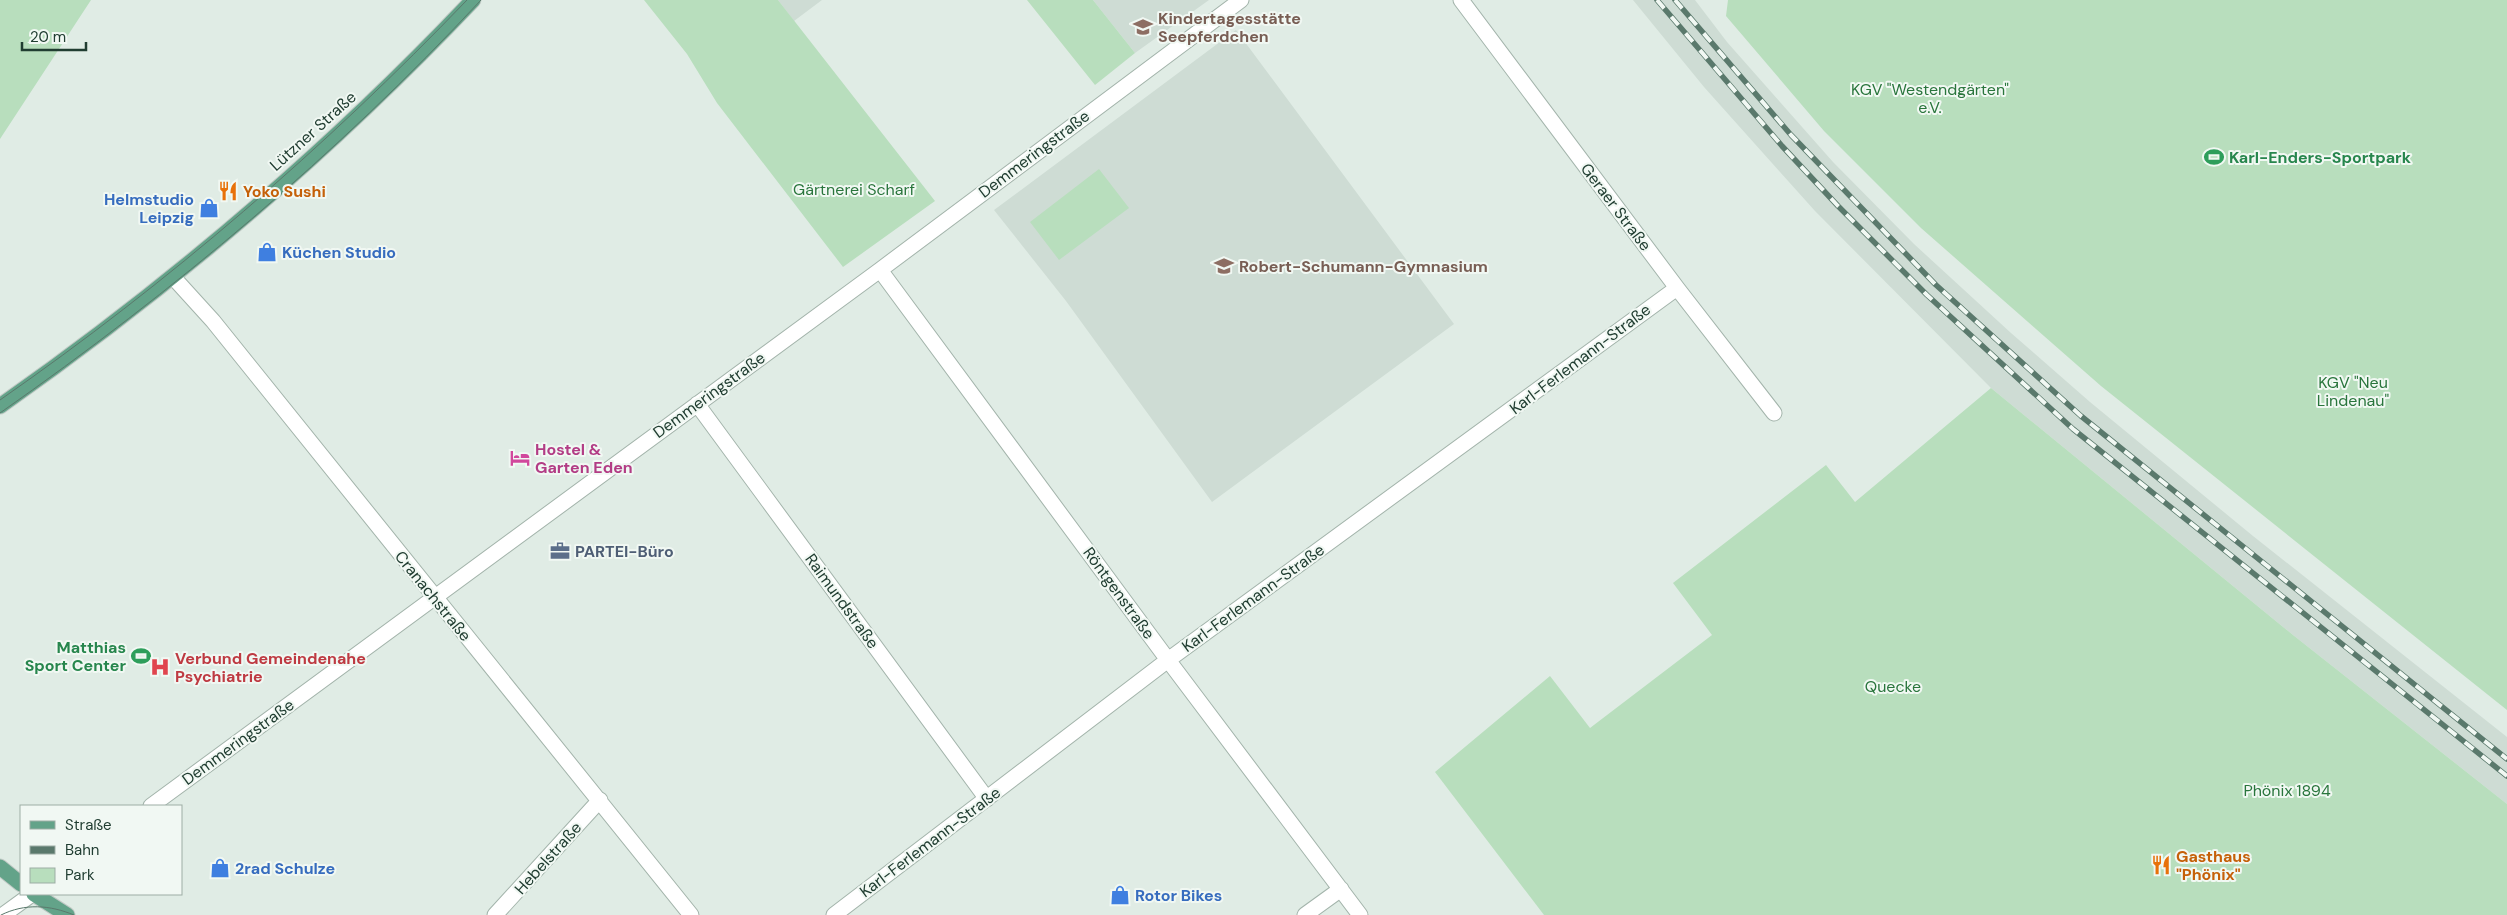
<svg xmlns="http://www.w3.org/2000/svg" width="2507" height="915" font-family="'DM Sans',sans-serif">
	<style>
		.built { fill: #cedcd4 }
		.green { fill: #b8debd }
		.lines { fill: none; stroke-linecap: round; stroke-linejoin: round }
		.minor-casing { stroke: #a3b4ab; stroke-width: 17 }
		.major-casing { stroke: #c1c9c5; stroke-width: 17 }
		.minor { stroke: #fff; stroke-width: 15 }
		.major { stroke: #63a389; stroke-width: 15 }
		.tram { stroke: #5a796c; stroke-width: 1 }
		.rail-casing { stroke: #5a796c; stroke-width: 5.5 }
		.rail { stroke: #f1f8f3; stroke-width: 4; stroke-dasharray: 11; stroke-linecap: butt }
		.labels { text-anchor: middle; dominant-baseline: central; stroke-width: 4; stroke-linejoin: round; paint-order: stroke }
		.education-label { font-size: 16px; font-weight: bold; fill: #785e54; stroke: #f1f8f3; text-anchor: start }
		.park-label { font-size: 16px; fill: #29753c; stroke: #f1f8f3 }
		.street-label { font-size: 16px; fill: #203d31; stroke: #f1f8f3 }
		.leisure-label { font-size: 16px; font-weight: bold; fill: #27864d; stroke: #f1f8f3; text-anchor: start }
		.food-label { font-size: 16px; font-weight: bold; fill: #c56008; stroke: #f1f8f3; text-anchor: start }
		.shop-label { font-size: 16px; font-weight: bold; fill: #366cbe; stroke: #f1f8f3; text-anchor: start }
		.hotel-label { font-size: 16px; font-weight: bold; fill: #b23c85; stroke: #f1f8f3; text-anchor: start }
		.service-label { font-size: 16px; font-weight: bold; fill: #4e5e75; stroke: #f1f8f3; text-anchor: start }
		.health-label { font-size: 16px; font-weight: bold; fill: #be3a42; stroke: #f1f8f3; text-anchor: start }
	</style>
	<rect width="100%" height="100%" fill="#e0ece5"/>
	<path class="built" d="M778 0H822L794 21Z
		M1093 0H1209L1135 53Z
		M1633 0H1695L1727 42 1833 162 1914 244 2011 333 2090 402 2253 536 2507 737V804L2293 635 1991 388 1815 211 1704 87Z
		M1236 30 1454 324 1212 502 1066 301 994 210Z"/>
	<path class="green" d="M0 0H91L0 139Z
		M644 0H778L935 201 843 267 717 103 687 54Z
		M1027 0H1093L1135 53 1095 85Z
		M1728 0H2507V710L2101 386 1921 228 1824 131 1726 16Z
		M1099 169 1129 208 1059 260 1030 222Z
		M1991 388 2293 635 2507 804V915H1544L1435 772 1550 676 1590 728 1712 635 1673 583 1826 465 1855 502Z"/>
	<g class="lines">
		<defs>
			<path id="minor" d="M1461 0 1677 288 1774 413
				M880 270 1168 660 1360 915
				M173 277 213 321 691 915
				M697 404 987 799
				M151 806 880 270 1241 0
				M3 915 32 894
				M495 915 600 800
				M834 915 1168 660 1677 288
				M1305 915 1341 889"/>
			<path id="major" d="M0 406C171 286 330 151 473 0
				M0 867 21 884
				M34 894 67 915"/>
		</defs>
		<use href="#minor" class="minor-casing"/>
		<use href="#major" class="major-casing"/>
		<use href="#minor" class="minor"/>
		<use href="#major" class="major"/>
		<path class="tram" d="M0 400C168 283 325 148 467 0
			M0 413C174 291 337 155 481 0
			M1 915C25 903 50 905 74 915"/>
		<defs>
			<path id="rail" d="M1657 0 1782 146 1838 206 1927 295 2073 429 2507 776
				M1675 0 1791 135 1936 285 2081 416 2507 759"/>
		</defs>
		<use href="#rail" class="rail-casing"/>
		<use href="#rail" class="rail"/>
	</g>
	<defs>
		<symbol id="school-bare" viewBox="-9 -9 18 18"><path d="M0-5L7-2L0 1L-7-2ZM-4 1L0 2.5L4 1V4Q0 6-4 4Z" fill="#8d6e63" stroke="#f1f8f3" stroke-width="2.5" paint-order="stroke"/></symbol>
		<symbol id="stadium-bare" viewBox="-9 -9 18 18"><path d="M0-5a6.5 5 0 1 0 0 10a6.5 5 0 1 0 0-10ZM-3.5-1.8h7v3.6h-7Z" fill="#2e9e5b" stroke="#f1f8f3" stroke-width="2.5" paint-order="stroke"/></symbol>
		<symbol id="restaurant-bare" viewBox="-9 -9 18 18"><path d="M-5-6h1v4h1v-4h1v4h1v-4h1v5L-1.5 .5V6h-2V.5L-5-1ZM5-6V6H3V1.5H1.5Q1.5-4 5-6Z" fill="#e8710a" stroke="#f1f8f3" stroke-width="2.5" paint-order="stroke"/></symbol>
		<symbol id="shop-bare" viewBox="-9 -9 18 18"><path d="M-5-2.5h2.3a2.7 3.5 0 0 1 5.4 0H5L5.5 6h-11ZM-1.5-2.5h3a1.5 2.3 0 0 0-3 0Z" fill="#3f7fe0" stroke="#f1f8f3" stroke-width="2.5" paint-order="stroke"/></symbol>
		<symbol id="hotel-bare" viewBox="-9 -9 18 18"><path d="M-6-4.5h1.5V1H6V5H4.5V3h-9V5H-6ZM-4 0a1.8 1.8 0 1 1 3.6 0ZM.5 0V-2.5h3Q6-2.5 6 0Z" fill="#d1479c" stroke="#f1f8f3" stroke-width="2.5" paint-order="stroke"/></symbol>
		<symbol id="office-bare" viewBox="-9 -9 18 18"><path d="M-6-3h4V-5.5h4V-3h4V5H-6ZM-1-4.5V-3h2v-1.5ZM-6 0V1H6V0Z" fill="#5c6f8a" stroke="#f1f8f3" stroke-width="2.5" paint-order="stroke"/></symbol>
		<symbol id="hospital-bare" viewBox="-9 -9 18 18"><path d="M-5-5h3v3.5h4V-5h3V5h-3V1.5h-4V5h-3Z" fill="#e0444e" stroke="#f1f8f3" stroke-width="2.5" paint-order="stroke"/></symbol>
	</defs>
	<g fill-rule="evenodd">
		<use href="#school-bare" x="1129" y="13" width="28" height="28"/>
		<use href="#stadium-bare" x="2200" y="143" width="28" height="28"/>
		<use href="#restaurant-bare" x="214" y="177" width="28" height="28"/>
		<use href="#shop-bare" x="195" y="194" width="28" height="28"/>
		<use href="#shop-bare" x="253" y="238" width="28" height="28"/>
		<use href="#school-bare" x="1210" y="252" width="28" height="28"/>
		<use href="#hotel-bare" x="506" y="444" width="28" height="28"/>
		<use href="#office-bare" x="546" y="537" width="28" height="28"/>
		<use href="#stadium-bare" x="127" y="642" width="28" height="28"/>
		<use href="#hospital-bare" x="146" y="653" width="28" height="28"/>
		<use href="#restaurant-bare" x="2147" y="851" width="28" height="28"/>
		<use href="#shop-bare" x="206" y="854" width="28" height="28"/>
		<use href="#shop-bare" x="1106" y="881" width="28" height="28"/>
	</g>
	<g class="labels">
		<g class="education-label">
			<text x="1158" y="18">Kindertagesstätte<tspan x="1158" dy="18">Seepferdchen</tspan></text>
			<text x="1239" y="266">Robert-Schumann-Gymnasium</text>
		</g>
		<g class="park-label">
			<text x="1930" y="89">KGV "Westendgärten"<tspan x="1930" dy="18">e.V.</tspan></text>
			<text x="854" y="189">Gärtnerei Scharf</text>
			<text x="2353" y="382">KGV "Neu<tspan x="2353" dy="18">Lindenau"</tspan></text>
			<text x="1893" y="686">Quecke</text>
			<text x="2287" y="790">Phönix 1894</text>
		</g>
		<g class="street-label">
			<text transform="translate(313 131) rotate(-42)">Lützner Straße</text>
			<text transform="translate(1034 154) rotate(-37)">Demmeringstraße</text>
			<text transform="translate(1616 207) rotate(53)">Geraer Straße</text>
			<text transform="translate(1580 359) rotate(-37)">Karl-Ferlemann-Straße</text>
			<text transform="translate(709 395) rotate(-36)">Demmeringstraße</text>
			<text transform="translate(1119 593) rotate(54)">Röntgenstraße</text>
			<text transform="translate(433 596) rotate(51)">Cranachstraße</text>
			<text transform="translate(1253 598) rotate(-36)">Karl-Ferlemann-Straße</text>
			<text transform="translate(842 601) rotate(54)">Raimundstraße</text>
			<text transform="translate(238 742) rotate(-36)">Demmeringstraße</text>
			<text transform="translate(930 842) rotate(-37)">Karl-Ferlemann-Straße</text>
			<text transform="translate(548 858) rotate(-48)">Hebelstraße</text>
		</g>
		<g class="leisure-label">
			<text x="2229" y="157">Karl-Enders-Sportpark</text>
			<text x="126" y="647" text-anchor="end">Matthias<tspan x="126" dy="18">Sport Center</tspan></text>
		</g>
		<g class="food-label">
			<text x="243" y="191">Yoko Sushi</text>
			<text x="2176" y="856">Gasthaus<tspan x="2176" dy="18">"Phönix"</tspan></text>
		</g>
		<g class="shop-label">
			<text x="194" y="199" text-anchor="end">Helmstudio<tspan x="194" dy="18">Leipzig</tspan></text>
			<text x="282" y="252">Küchen Studio</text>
			<text x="235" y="868">2rad Schulze</text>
			<text x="1135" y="895">Rotor Bikes</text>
		</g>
		<g class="hotel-label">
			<text x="535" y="449">Hostel &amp;<tspan x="535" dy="18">Garten Eden</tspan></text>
		</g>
		<g class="service-label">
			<text x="575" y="551">PARTEI-Büro</text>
		</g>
		<g class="health-label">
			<text x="175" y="658">Verbund Gemeindenahe<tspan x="175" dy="18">Psychiatrie</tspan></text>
		</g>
	</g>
	<rect x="20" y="805" width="162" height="90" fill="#f1f8f3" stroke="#9dada5"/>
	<rect x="30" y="821" width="25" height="8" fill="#63a389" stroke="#9dada5"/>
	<text x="65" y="830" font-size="15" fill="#203d31">Straße</text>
	<rect x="30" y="846" width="25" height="8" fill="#5a796c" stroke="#9dada5"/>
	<text x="65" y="855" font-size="15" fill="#203d31">Bahn</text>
	<rect x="30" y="868" width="25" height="15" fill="#b8debd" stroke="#9dada5"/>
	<text x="65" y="880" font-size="15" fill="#203d31">Park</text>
	<path d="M22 42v8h64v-8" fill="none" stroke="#203d31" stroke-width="2.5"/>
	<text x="30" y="42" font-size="15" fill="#203d31" stroke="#f1f8f3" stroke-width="4" paint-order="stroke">20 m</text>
</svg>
